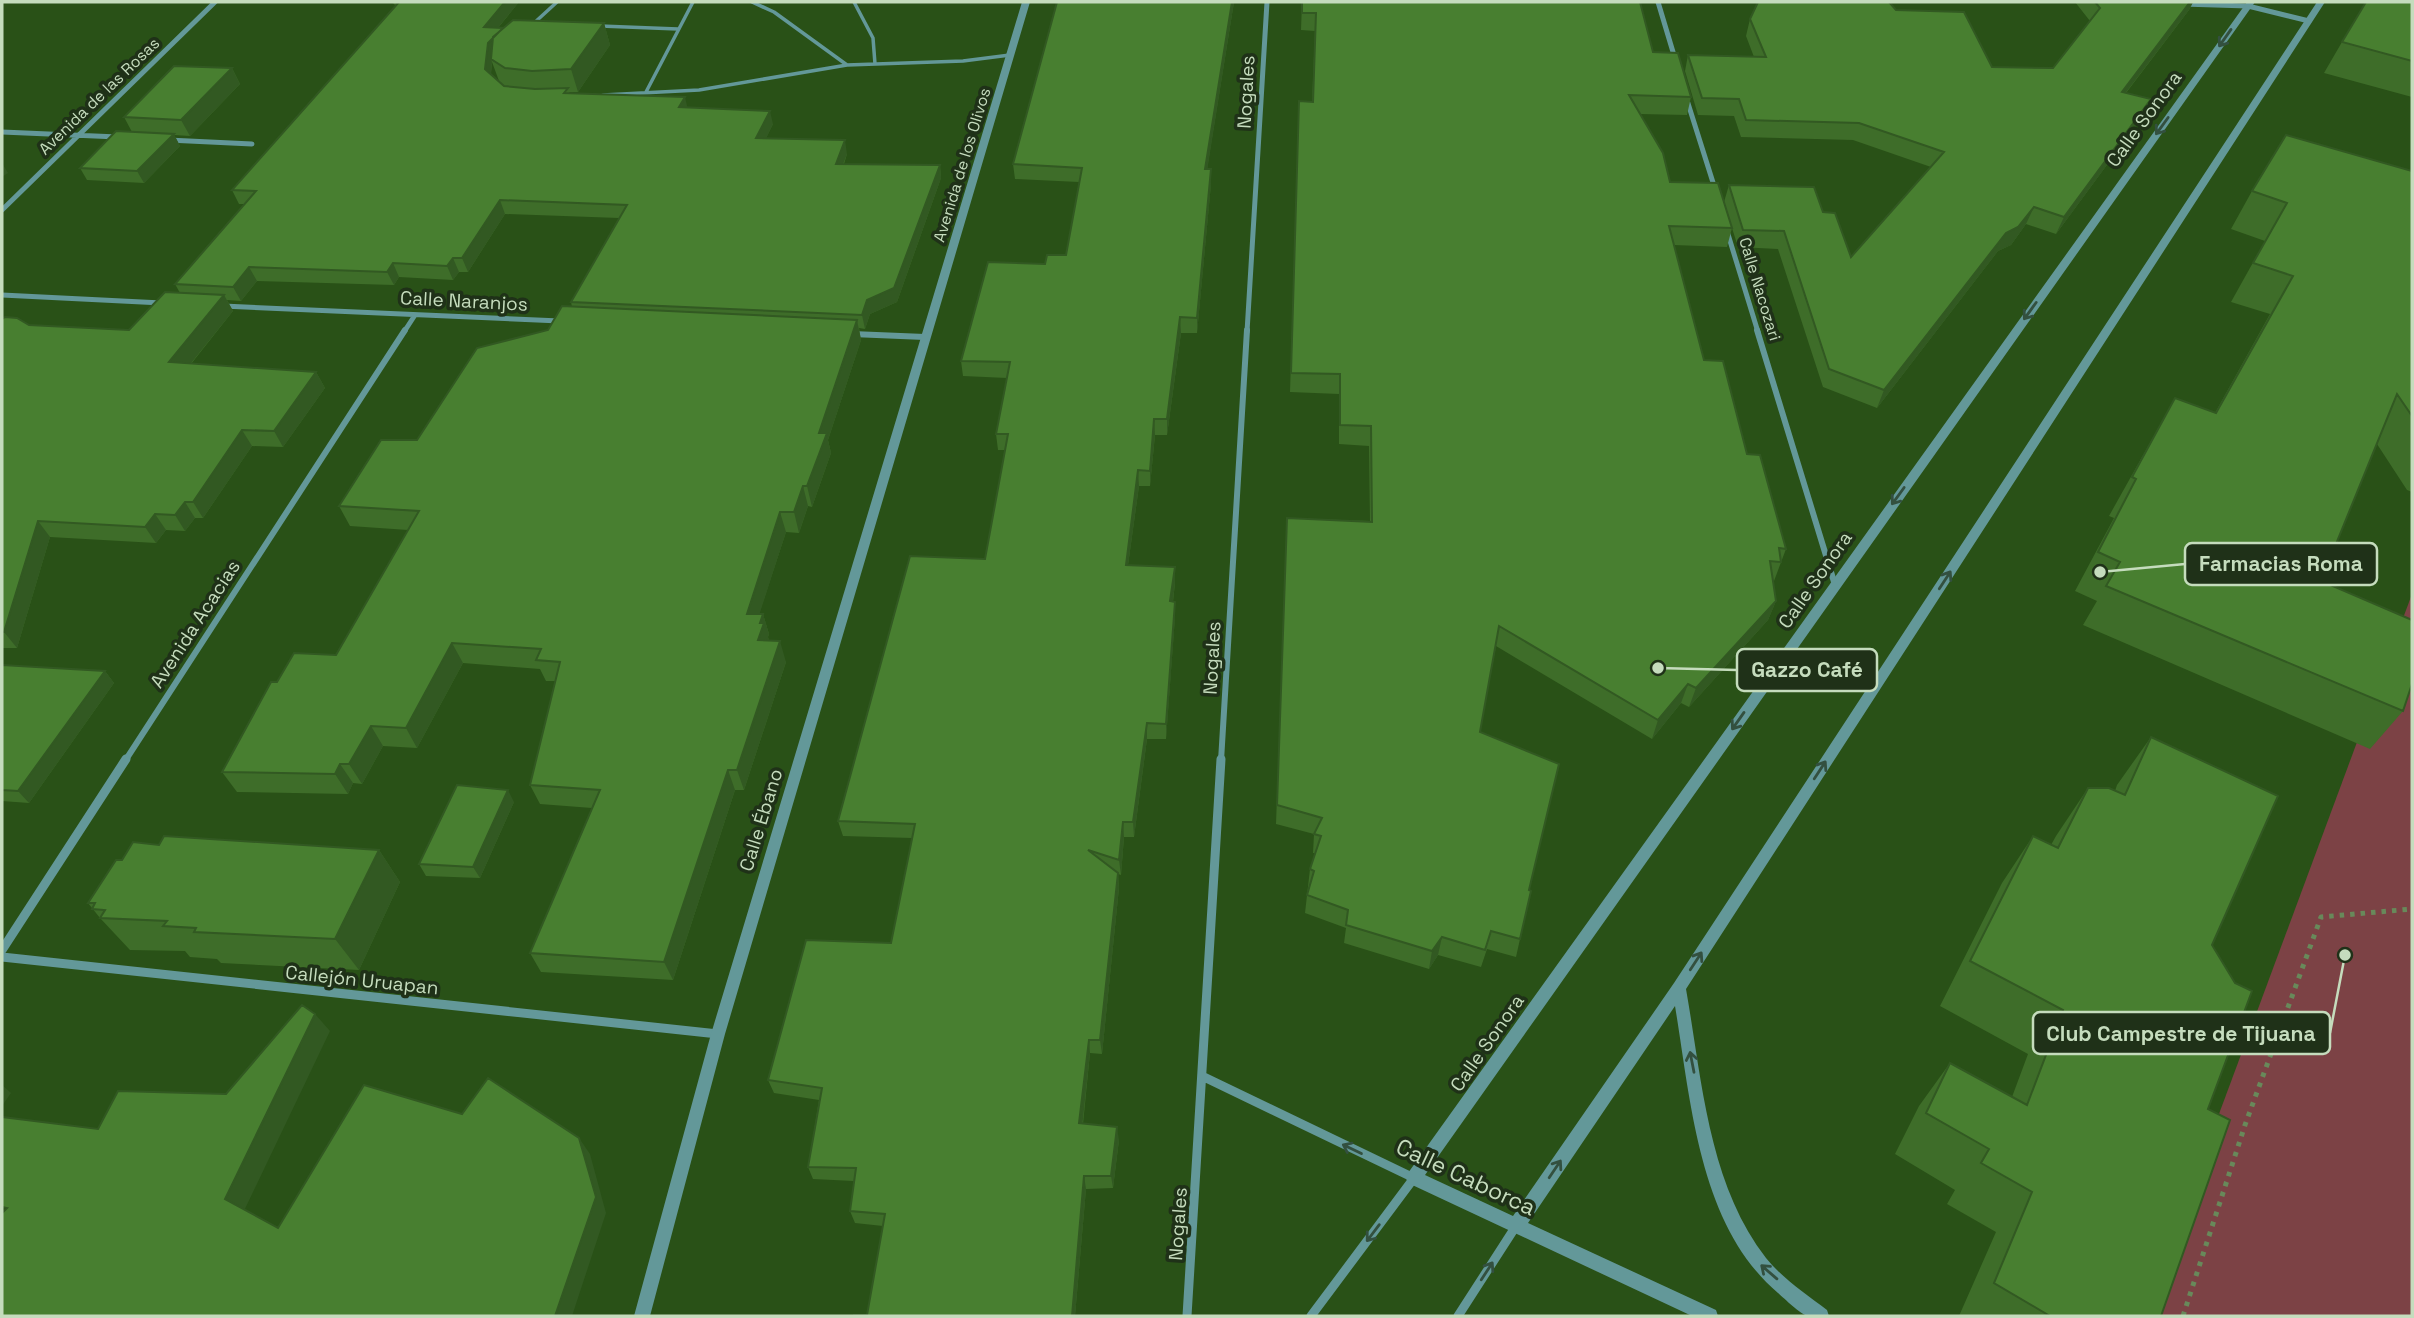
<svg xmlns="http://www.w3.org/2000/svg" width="2414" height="1318" font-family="'Space Grotesk',sans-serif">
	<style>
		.green { fill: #7c4245 }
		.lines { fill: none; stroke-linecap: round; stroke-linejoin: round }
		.path { stroke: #68895a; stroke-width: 5; stroke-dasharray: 4.5 6; stroke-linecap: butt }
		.service { stroke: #639899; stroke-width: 3.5 }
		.minor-far2 { stroke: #639899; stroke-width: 5 }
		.minor-far1 { stroke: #639899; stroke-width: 6 }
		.minor { stroke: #639899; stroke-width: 9 }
		.tertiary { fill: #639899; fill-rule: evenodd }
		.wall { fill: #3e6d29; fill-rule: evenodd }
		.shaded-wall { fill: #325922 }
		.building { fill: #487f30; stroke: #325922; stroke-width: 2 }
		.oneway { stroke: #33503f }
		.labels { text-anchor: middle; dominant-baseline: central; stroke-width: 7; stroke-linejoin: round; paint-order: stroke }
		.far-street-label { font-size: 16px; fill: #c5dcbd; stroke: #1f3118 }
		.street-label { font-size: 19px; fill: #c5dcbd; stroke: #1f3118 }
		.near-street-label { font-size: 23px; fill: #c5dcbd; stroke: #1f3118 }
		.leader { fill: none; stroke: #c5dcbd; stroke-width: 2.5 }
		.callout-dot { fill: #c5dcbd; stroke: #1f3118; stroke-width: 2.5 }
		.callout { fill: #1f3118; stroke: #c5dcbd; stroke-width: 2.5 }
		.callout-label { font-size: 21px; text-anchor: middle; font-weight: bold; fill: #c5dcbd }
	</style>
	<rect width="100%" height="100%" fill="#295117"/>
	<path class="green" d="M2412 594V1316H2144Z"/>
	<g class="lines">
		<path class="path" d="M2183 1316 2245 1125 2321 917 2412 909"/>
		<path class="service" d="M752 2 774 12 847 65
			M854 2 873 38 875 64
			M533 24 557 2
			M600 26 678 29
			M646 92 693 2
			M603 95 699 90 847 65 963 61 1010 55"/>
		<path class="minor-far2" d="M1658 2 1676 62
			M2182 4 2248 6 2309 21
			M1686 97 1716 192
			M2 132 118 137
			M168 140 252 144
			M2 210 215 2
			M1727 231 1758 332
			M2 295 162 303
			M223 306 560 321
			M404 332 415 315
			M1247 332 1267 2"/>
		<path class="minor-far1" d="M1757 330 1835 585
			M852 334 925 337
			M125 761 405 330
			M1221 761 1247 330"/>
		<path class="minor" d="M2 950 126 759
			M2 957 718 1034
			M1204 1077 1414 1178 1311 1316
			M1187 1316 1221 759
			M1458 1316 1516 1226"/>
		<path class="tertiary" d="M1022 2H1030L725 1034 650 1316H634L711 1034Z
			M2247 2H2255L1425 1175 1513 1216 1674 983 2317 2H2325L1686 989C1702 1079 1708 1183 1766 1258 1783 1279 1806 1294 1827 1310L1829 1316C1823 1316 1813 1318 1808 1316 1800 1314 1785 1299 1778 1293 1699 1226 1691 1102 1675 1006L1528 1223 1716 1310 1718 1316H1692L1408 1183 1406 1178 1408 1173Z"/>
	</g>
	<path class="wall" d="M392 2H519L498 28 604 23 610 45 578 92H569L570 93 687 107 773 124 766 138 847 154 844 164 940 165 941 178 897 302 870 314 865 329 859 328 861 340 828 440 831 453 812 507 808 506 799 533 786 532 759 614H763L769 634 768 637 769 641 786 662 744 790H735L673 980 541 972 530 953 592 808 540 804 530 785 555 681H546L540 669 463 663 417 748 383 746 362 784 353 783 348 794 237 792 222 772 277 682 336 655 408 530 350 526 339 506 548 330 572 307 571 302 619 218 505 214 468 272H459L453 280 399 277 394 285 257 281 241 301 227 300 233 311 191 364 316 372 325 388 283 447 252 446 203 518H195L185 531 166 530 156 543 50 537 17 648H2V319L29 325 129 330 180 293 175 284 245 204H239L232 190 396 6ZM492 62 499 81 491 74Z
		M1056 2H1234L1207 169H1211V184L1197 333H1181L1167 435H1155L1150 486H1139L1128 565 1175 567V583L1173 602 1175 617 1166 739H1147L1134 837H1124L1121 875 1118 874 1119 888 1102 1054 1090 1053 1083 1124 1119 1140 1113 1188 1086 1189 1075 1316H854L867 1315 883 1226 855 1223 850 1211 854 1181 813 1179 808 1167 819 1100 774 1093 768 1080 891 943 912 838 843 836 838 821 985 559 1005 450H998L996 434 1007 378 963 376 961 361 1045 264 1066 255 1079 182 1015 179 1013 164 1057 2Z
		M1302 2 1653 52 1691 97 1687 115 1640 114 1670 182 1724 202 1729 185 1823 212 1851 257 1931 167 1853 140 1741 137 1734 116 1698 115 1685 71 1688 55 1754 57 1746 36 1750 19 1896 10 1992 67 2053 68 2090 21 2075 2H2193L2189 10 2126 93 2143 116 2056 234 2026 224 2011 245 1998 251 1877 408 1823 387 1778 249 1738 247 1732 228 1727 247 1674 245 1704 360 1747 454 1786 549 1774 581H1773L1776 601 1768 620 1689 707 1681 703 1652 739 1496 646 1480 732 1529 890 1520 939 1516 957 1487 949 1481 967 1438 955 1429 969 1344 943 1346 928 1305 913 1310 869 1315 853H1313L1314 834 1276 824 1287 518 1370 521 1369 446 1339 444V394L1290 392 1299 101 1312 102 1315 31 1301 30Z
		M2412 2V97L2324 73 2342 42Z
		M232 68 240 84 190 136 174 135 180 146 144 183 87 180 80 168 132 132 124 117Z
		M2412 171V492L2407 490 2377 444 2321 581 2403 711 2370 749 2083 625 2097 601 2075 591 2114 518 2109 516 2175 398 2215 413 2270 314 2231 302 2265 241 2231 229 2252 191Z
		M2 665 105 671 114 683 29 803 2 801Z
		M2151 737 2212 945 2208 1109 2161 1316H1959L1996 1232 1947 1204 1955 1190 1895 1154 1919 1106 1950 1063 2012 1097 2028 1054 1940 1006 2002 883 2033 836 2051 845 2056 836 2088 788 2115 791 2117 785Z
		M514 802 480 878 426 876 419 864Z
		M159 845 379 850 400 882 359 970 221 963 217 959 190 957 185 951 130 950 100 918 88 903 122 860Z"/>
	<path class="shaded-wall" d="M505 2H519L488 40 484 27Z
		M1232 2H1234L1205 184V169Z
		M2190 2H2193L2189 10 2114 108 2122 92Z
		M604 23 610 45 578 92 571 69Z
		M503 28 491 59 492 62 490 82 485 69 488 43Z
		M232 68 240 84 190 136 181 120Z
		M685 97 688 110 679 107Z
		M2151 99 2143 116 2056 234 2064 217Z
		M770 111 773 124 760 151 756 138Z
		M174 134 180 146 144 183 137 171Z
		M845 140 847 154 838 177 836 164Z
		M2 163 8 173 2 177Z
		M940 165 941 178 897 302 870 314 865 329 862 315 867 300Z
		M1211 169V184L1197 333V318Z
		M500 200 505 214 468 272 462 258Z
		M2034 207 2026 224 2011 245 1998 251 1877 408 1884 390 2006 233Z
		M453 258 459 272 453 280 447 266Z
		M393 263 399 277 394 285 387 272Z
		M249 267 257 281 241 301 233 287Z
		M224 295 233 311 179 378 169 362Z
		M1180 317 1181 333 1167 435V419Z
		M857 320 861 340 828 440 831 453 812 507 807 486 819 433Z
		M316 372 325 388 283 447 274 431Z
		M1154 419 1155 435 1150 486V471Z
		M242 430 252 446 203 518 193 502Z
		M1138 470 1139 486 1126 580V565Z
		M803 486 808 506 799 533 794 512Z
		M185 502 195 518 185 531 175 515Z
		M780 512 786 532 753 634 747 614Z
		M155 514 166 530 156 543 145 527Z
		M38 521 50 537 17 648 4 632Z
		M1175 567V583L1171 617 1170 601Z
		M1776 601 1768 620 1689 707 1696 688Z
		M1175 602V617L1166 739V724Z
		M763 614 769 634 768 637 770 644 758 640 760 623Z
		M780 641 786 662 744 790 737 770Z
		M452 643 463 663 417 748 406 728Z
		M105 671 114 683 29 803 18 791Z
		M1688 684 1681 703 1652 739 1658 720Z
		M1147 723V739L1134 837 1133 822Z
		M371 726 383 746 362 784 349 764Z
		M340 764 353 783 348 794 335 774Z
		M728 770 735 790 673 980 664 962Z
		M508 790 514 802 480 878 473 867Z
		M1123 822 1124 837 1121 875 1119 860Z
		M379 850 400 882 359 970 335 939Z
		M1118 873 1119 888 1102 1054 1100 1040Z
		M1442 937 1438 955 1429 969 1432 951Z
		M315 1014 330 1031 242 1215 225 1199Z
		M1089 1040 1090 1053 1081 1137 1079 1123Z
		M2 1085 11 1093 2 1106Z
		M1117 1127 1119 1140 1113 1188 1111 1176Z
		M579 1138 590 1154 606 1213 572 1316H555Z
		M1084 1176 1086 1189 1075 1316H1072Z"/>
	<path class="building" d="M399 2H505L484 27 503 28 488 43 485 69 504 86 535 89 568 88 564 93 685 97 679 107 770 111 756 138 845 140 836 164 940 165 894 288 867 300 862 315 571 302 627 205 500 200 462 258H453L447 266 393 263 387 272 249 267 233 287 175 284 256 191 232 190Z
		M1057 2H1232L1205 169H1211L1197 318 1180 317 1167 419H1154L1150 471 1138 470 1126 565 1175 567 1170 601 1175 602 1166 724 1147 723 1133 822H1123L1119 860 1088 850 1118 873 1100 1040H1089L1079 1123 1117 1127 1111 1176H1084L1072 1316H854V1315H867L885 1214 850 1211 856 1168 808 1167 822 1088 768 1080 806 940 891 943 915 824 838 821 910 556 985 559 1008 434H996L1010 362 961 361 988 262 1045 264 1047 255H1066L1082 168 1013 164Z
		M1302 2H1640L1653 52 1678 53 1691 97 1629 95 1663 153 1670 182 1718 183 1732 228 1669 226 1704 360 1723 361 1747 454 1760 455 1786 549 1779 548 1781 562 1770 561 1776 601 1696 688 1688 684 1658 720 1499 626 1480 732 1559 764 1529 890 1531 891 1520 939 1491 931 1485 950 1442 937 1432 951 1346 925 1348 910 1307 895 1314 871 1310 869 1321 836 1314 834 1322 818 1277 805 1287 518 1372 522 1371 426 1340 425V374L1291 373 1299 101 1313 102 1316 13H1302Z
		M1758 2H1889L1896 10 1964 12 1992 67 2053 68 2100 8 2095 2H2190L2122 92 2151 99 2064 217 2034 207 2018 227 2006 233 1884 390 1829 369 1784 231 1743 230 1729 185 1814 187 1823 212 1835 213 1851 257 1944 152 1859 123 1746 120 1739 99 1702 98 1688 55 1766 57 1750 19Z
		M2366 2H2412V61L2342 42Z
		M513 20 604 23 571 69 532 71 505 68 491 59 493 37Z
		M174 66 232 68 181 120 124 117Z
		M116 131 174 134 137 171 80 168Z
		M2286 135 2412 171V416L2397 394 2321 581 2412 620V684L2403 711 2106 586 2120 562 2098 552 2136 479 2132 477 2175 398 2216 413 2293 276 2253 263 2287 203 2252 191Z
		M165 292 224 295 169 362 316 372 274 431 242 430 193 502H185L175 515 155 514 145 527 38 521 4 632H2V319L5 317 17 318 29 325 129 330Z
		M562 306 857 320 819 433H827L807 486H803L794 512H780L747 614H763L760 623H764L758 640 780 641 737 770H728L664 962 530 953 600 790 530 785 560 662 536 660 541 649 452 643 406 728 371 726 349 764H340L335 774 222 772 271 682H277L294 653 336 655 419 511 339 506 381 440H417L477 348 548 330Z
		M2 665 105 671 18 791 2 790Z
		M2151 737 2278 796 2212 945 2235 983 2252 991 2208 1109 2230 1120 2161 1316H2050L1994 1283 2032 1192 1981 1163 1989 1149 1926 1113 1950 1063 2027 1105 2063 1010 1970 961 2033 836 2058 848 2088 788H2109L2125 795Z
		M457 785 508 790 473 867 419 864Z
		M164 836 379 850 335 939 194 932 196 928 163 926 167 921 100 918 105 910 92 909 95 903H88L116 860H122L133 842 159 845Z
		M302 1005 315 1014 225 1199 278 1228 364 1085 462 1114 488 1078 579 1138 596 1197 555 1316H2V1213L7 1208 2 1207V1117L98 1129 118 1091 226 1094Z"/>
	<defs><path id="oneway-shaft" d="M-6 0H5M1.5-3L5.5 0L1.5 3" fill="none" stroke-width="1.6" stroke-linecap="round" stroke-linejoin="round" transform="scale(1.75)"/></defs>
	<g class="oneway">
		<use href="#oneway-shaft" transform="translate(2225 38) rotate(125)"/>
		<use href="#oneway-shaft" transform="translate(2162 126) rotate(126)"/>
		<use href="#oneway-shaft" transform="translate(2030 311) rotate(126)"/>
		<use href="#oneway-shaft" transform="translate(1898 496) rotate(126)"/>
		<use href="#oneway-shaft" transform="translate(1945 580) rotate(-57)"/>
		<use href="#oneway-shaft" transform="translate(1738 721) rotate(125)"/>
		<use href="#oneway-shaft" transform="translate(1820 770) rotate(-57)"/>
		<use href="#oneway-shaft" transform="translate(1696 961) rotate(-57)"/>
		<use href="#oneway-shaft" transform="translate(1692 1062) rotate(-101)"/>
		<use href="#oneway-shaft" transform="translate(1352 1149) rotate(-154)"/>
		<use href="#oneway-shaft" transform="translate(1555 1169) rotate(-56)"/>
		<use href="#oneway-shaft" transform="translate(1373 1233) rotate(127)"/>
		<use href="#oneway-shaft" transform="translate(1487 1271) rotate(-57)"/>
		<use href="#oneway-shaft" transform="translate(1769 1272) rotate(-139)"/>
	</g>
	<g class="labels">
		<g class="far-street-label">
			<text transform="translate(99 96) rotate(-44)">Avenida de las Rosas</text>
			<text transform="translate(962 165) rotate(-73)">Avenida de los Olivos</text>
			<text transform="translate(1760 289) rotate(73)">Calle Nacozari</text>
		</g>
		<g class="street-label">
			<text transform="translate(1246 92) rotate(-87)">Nogales</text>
			<text transform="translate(2144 119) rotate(-54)">Calle Sonora</text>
			<text transform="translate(464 301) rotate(3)">Calle Naranjos</text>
			<text transform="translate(1815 580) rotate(-55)">Calle Sonora</text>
			<text transform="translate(195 624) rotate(-57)">Avenida Acacias</text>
			<text transform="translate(1212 658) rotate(-87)">Nogales</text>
			<text transform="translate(761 820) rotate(-73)">Calle Ébano</text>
			<text transform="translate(362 980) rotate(6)">Callejón Uruapan</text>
			<text transform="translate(1487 1043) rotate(-55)">Calle Sonora</text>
			<text transform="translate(1178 1224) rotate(-86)">Nogales</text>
		</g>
		<g class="near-street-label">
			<text transform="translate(1466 1177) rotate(25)">Calle Caborca</text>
		</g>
	</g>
	<path class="leader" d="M2100 572L2185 564M1658 668L1737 670M2345 955L2330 1033"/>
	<g class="callout-dot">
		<circle cx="2100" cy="572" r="7"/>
		<circle cx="1658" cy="668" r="7"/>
		<circle cx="2345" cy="955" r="7"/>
	</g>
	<g class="callout">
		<rect x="2185" y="543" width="192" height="42" rx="7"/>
		<rect x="1737" y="649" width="140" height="42" rx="7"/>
		<rect x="2033" y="1012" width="297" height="42" rx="7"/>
	</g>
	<g class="callout-label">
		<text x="2281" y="571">Farmacias Roma</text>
		<text x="1807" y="677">Gazzo Café</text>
		<text x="2181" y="1041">Club Campestre de Tijuana</text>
	</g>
	<rect width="2414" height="1318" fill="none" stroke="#c5dcbd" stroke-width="7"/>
</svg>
